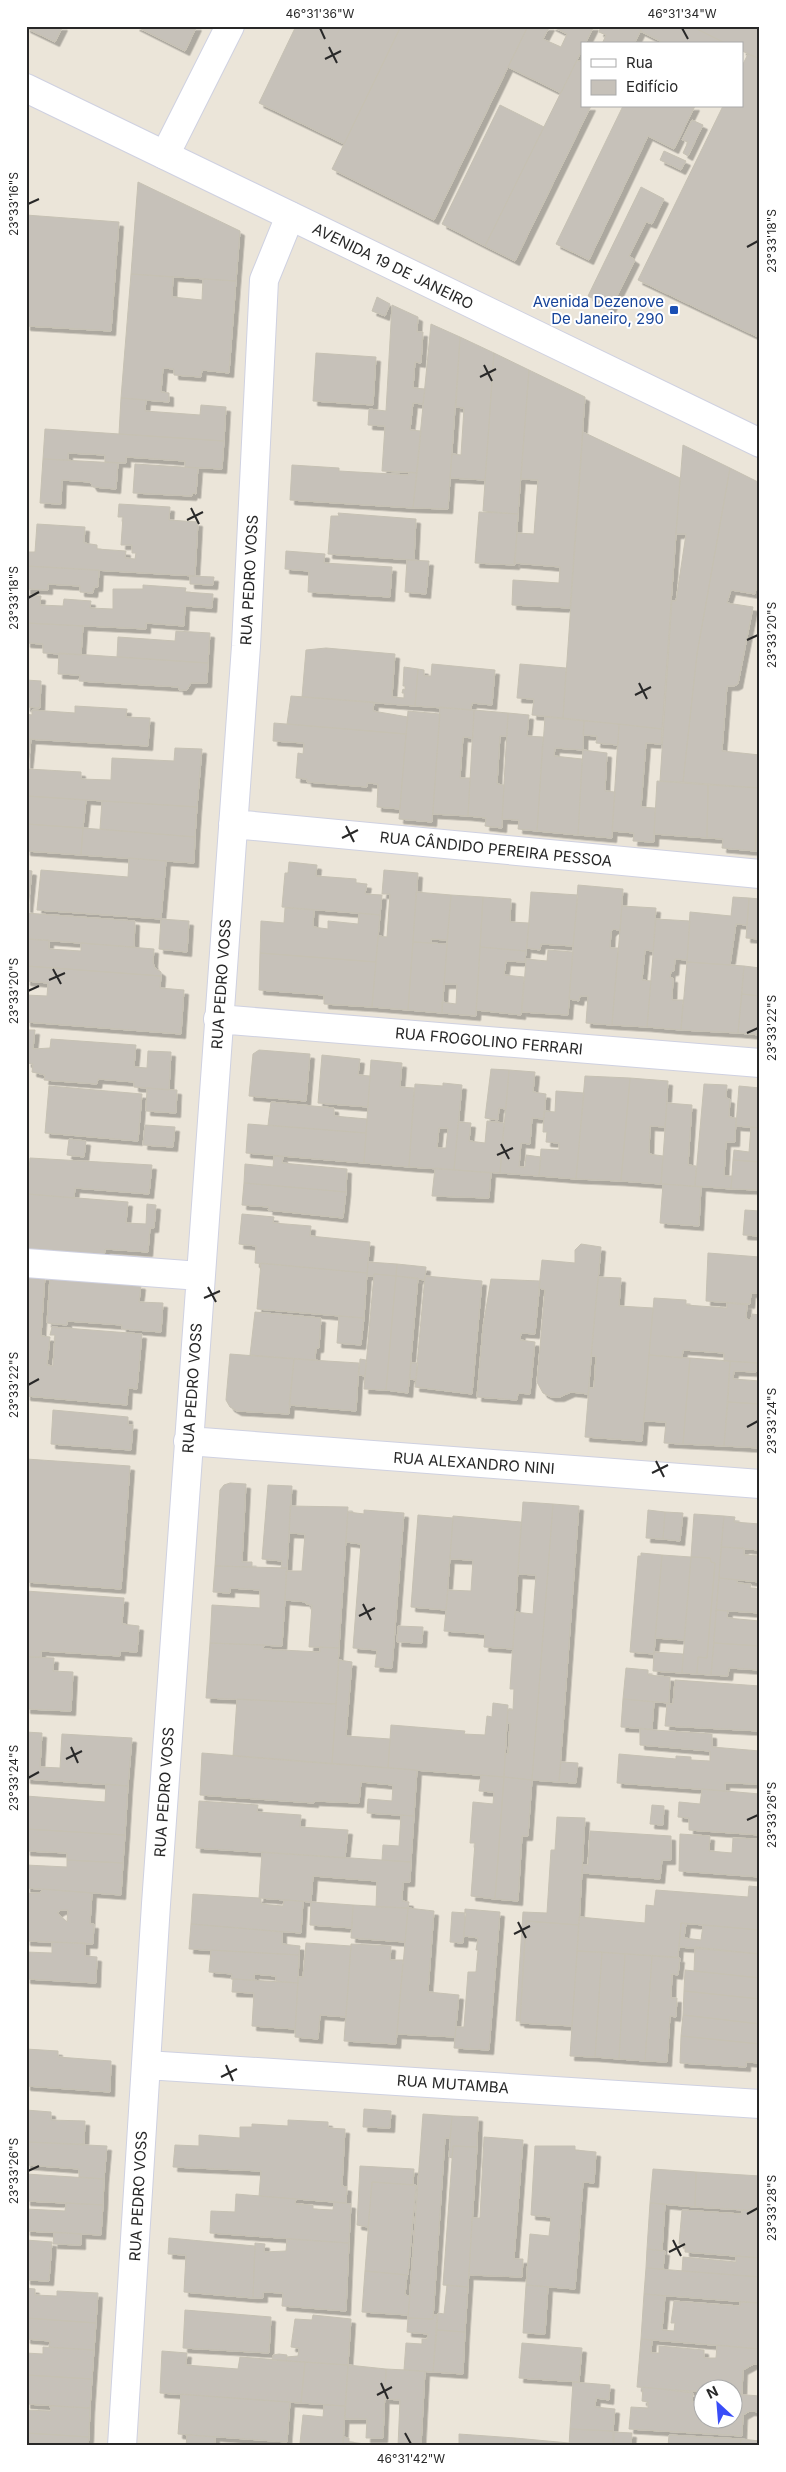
<svg xmlns="http://www.w3.org/2000/svg" width="786" height="2472" font-family="Inter,sans-serif">
	<style>
		.building { fill: #c6c1b9; stroke: #c6c1b3; fill-rule: evenodd; filter: url(#shadow) }
		.lines { fill: none; stroke-linecap: round; stroke-linejoin: round }
		.street-casing { stroke: #cfd1e1; stroke-width: 30 }
		.secondary-casing { stroke: #cfd1e1; stroke-width: 30 }
		.street { stroke: #fff; stroke-width: 28 }
		.secondary { stroke: #fff; stroke-width: 28 }
		.ticks { fill: none; stroke: #282828; stroke-width: 2 }
		.transit-dot { fill: #1a4fb4; stroke: #fff; stroke-width: 2 }
		.labels { text-anchor: middle; dominant-baseline: central; stroke-width: 4; stroke-linejoin: round; paint-order: stroke }
		.street-label { font-size: 15px; fill: #282828; stroke: #fff }
		.transit-label { font-size: 15px; fill: #164399; stroke: #fff; text-anchor: end }
		.neatline { fill: none; stroke: #282828; stroke-width: 2 }
		.ticks-label { font-size: 12px; text-anchor: middle; fill: #282828 }
	</style>
	<defs>
		<filter id="shadow"><feDropShadow dx="4.5" dy="4.5" stdDeviation="0" flood-color="#0004"/></filter>
	</defs>
	<rect width="100%" height="100%" fill="#ebe5d9"/>
	<path class="building" d="M26 26H63L55 42 26 28Z
		M135 26H197L185 51Z
		M296 26H401L344 144 259 103Z
		M401 26H528L434 220 332 169Z
		M528 26H550L543 39 561 47 567 34 551 26H594L585 44H582V50L561 93 508 67Z
		M601 26H643L634 44H602L606 35 599 32Z
		M643 26H691L727 44H666L640 31Z
		M691 26H760V59L742 51V44H727Z
		M748 54 760 59V338L638 280 723 106H742V66Z
		M577 60 582 62V106H591L515 261 485 246Z
		M500 105 544 127 485 246 442 224Z
		M623 106H695L674 149 648 136 589 260 556 244Z
		M692 120 703 125 688 156 683 153 688 142 682 140Z
		M664 151 686 161 681 170 660 160Z
		M138 182 240 231 236 281 131 274Z
		M641 187 664 199 652 224 646 222 629 256 635 260 611 308 588 296Z
		M26 215 119 222 111 331 26 326Z
		M131 274 173 277 172 297 202 300 203 279 236 281 229 373 202 370 201 377 174 375V369L163 368 161 392 169 393V402L121 398Z
		M377 297 390 304 385 316 372 311Z
		M392 305 418 317 417 332H423L421 363 415 362 413 388 425 389 423 404 413 403 410 430 421 431 417 473 382 471 385 426 368 425 369 409 386 411Z
		M431 324 460 337 448 509 413 508Z
		M460 337 494 353 485 480 450 478 452 454 461 455 464 408 456 407Z
		M316 353 376 357 373 405 313 401Z
		M494 353 529 370 518 514 483 511Z
		M529 370 585 397 570 608 512 605 513 580 559 583 560 567 514 563 517 533 534 534 538 480 521 479Z
		M121 398 146 400 145 411 200 415 201 405 226 407 224 441 119 434Z
		M45 429 224 441 222 469 185 467V461L126 457V463L105 462V455L68 453V460L43 459Z
		M583 432 680 478 662 729 563 718Z
		M683 445 730 468 697 654 683 782 660 781 672 601H676L686 534H676Z
		M43 459 118 463 116 489 93 487 90 482 62 480 61 504 40 503Z
		M135 464 198 468 196 494 193 493 192 496 133 493Z
		M292 465 339 468V471L409 475V472L417 473 413 508 290 500Z
		M730 468 760 483V567L755 594 731 590 727 603 753 607 738 684 734 686H727L722 751 760 755V788L683 782 697 654Z
		M119 504 170 507 169 520 198 522 195 576 26 566V552H35L37 524 85 527 84 543 97 545V549L126 551 125 558 135 559 136 553H132V545H121L123 517H118Z
		M479 512 518 514 515 565 475 563Z
		M338 513 416 519 414 560 328 554 331 516H339Z
		M286 551 325 554 324 563 392 567 390 597 308 592 309 571 285 569Z
		M407 560 429 561 426 594 405 592Z
		M26 566 99 570 98 587H94L93 593 80 592V586L48 584V590L29 589V591H26Z
		M190 576 214 577 213 585 190 584Z
		M143 585 186 588 185 592 213 594 212 608 185 606 184 626 146 623V629L26 623V595L41 596 40 605 63 606 64 599 91 601 90 608 113 609V589H143Z
		M26 623 83 626 81 655 43 653V644L26 643Z
		M176 631 210 633 208 663 117 657 118 637 175 641Z
		M326 648 395 654 392 697 404 698V693H402L403 689 405 690V686H403L404 667 418 669 415 706 302 697 306 650Z
		M59 653 208 663 207 683H191L187 690H179V687L79 681 80 675 58 674Z
		M432 664 495 670 492 705 472 703 471 710 415 706 418 669 424 670V676H431Z
		M520 664 566 668 563 718 532 715 534 699 517 698Z
		M26 680 41 681 40 708 26 707Z
		M291 696 374 702 373 711 408 717 406 734 287 724Z
		M75 706 127 709 126 717 150 718 148 746 26 739V714L32 715V710L75 713Z
		M440 707 474 710 473 738 463 737 460 778H470L468 816 433 814Z
		M474 710 508 713 507 736H500L497 784 504 785 502 828 485 826 486 818 468 816Z
		M408 711 440 714 432 822 399 819Z
		M508 713 529 715 527 736 543 737 537 831 518 829 519 820 502 819Z
		M545 717 584 721 583 750 555 748 554 756 582 759 578 835 537 831Z
		M584 721 619 724 618 745 596 743 597 736 583 735Z
		M274 723 406 734 400 809 377 807 378 784 367 783V787L307 782V779L296 778 298 753 303 754 304 743 273 741Z
		M619 724 662 729 661 744 646 743 641 807 655 808 654 842 633 841 634 833 612 831Z
		M26 739H31L26 788Z
		M175 748 202 749 197 807 26 796 28 769 81 772V779L111 780 112 758 174 761Z
		M583 750 607 753 605 791 615 792 612 838 578 835Z
		M657 781 708 785 707 838 654 834Z
		M708 785 760 788 755 851 722 848 723 839 707 838Z
		M760 788V851H755Z
		M27 796 86 800 83 828 26 824Z
		M102 801 197 807 195 837 100 829Z
		M26 824 83 828 81 855 26 851Z
		M83 828 195 837 194 863 81 855Z
		M129 858 166 861 161 919 37 910 41 870 128 877Z
		M289 862 317 865 316 876 356 879V883L367 884 365 894 382 895 380 915 282 907 285 873H288Z
		M26 870 32 871 28 909H26Z
		M384 870 418 873 408 1010 372 1007 378 936 387 937 390 894H382Z
		M578 885 623 889 620 931 614 929 611 932 610 948H618L612 1025 586 1023 588 996H580L579 1001 569 999Z
		M416 892 451 895 447 940 431 939V943L413 942Z
		M531 892 578 895 573 946 541 944 540 950 527 948Z
		M451 895 483 897 476 1016 442 1013V1002L456 1004 457 984H444Z
		M483 897 511 899 510 922 529 923 526 951 480 947Z
		M733 897 749 898 747 925 736 924 730 965 687 962 690 912 731 916Z
		M749 898 760 899V939L746 938Z
		M622 906 656 908 653 951 645 950 642 980 651 981 647 1027 612 1025Z
		M285 908 314 910 313 927 328 929V921L358 924 359 913 380 915 376 962 260 953 261 921 284 923Z
		M26 913 135 921 134 947 26 939Z
		M161 919 189 921 187 952 159 949Z
		M656 919 690 921 687 960 675 959 674 971H671L670 978H673L672 1000H683L681 1030 647 1027Z
		M26 939 49 940V949L81 951V943L154 949 153 963 155 968 161 972V976L26 966Z
		M413 942 447 944 442 1013 408 1010Z
		M480 947 526 951 525 962 506 961 504 975 524 977 521 1015 476 1010Z
		M548 950 573 952 568 1015 522 1012 526 959 547 961Z
		M260 953 376 962 372 1007 324 1004V995L259 990Z
		M687 962 744 966 738 1033 681 1030Z
		M26 966 161 976 160 988 184 990 181 1034 26 1022V995L47 996 48 983 26 981Z
		M744 966 760 968V996L742 994Z
		M742 994 760 996V1035L738 1033Z
		M26 1030H35L33 1049 50 1048 51 1039 136 1045 134 1067 147 1068 148 1051 171 1052 169 1090 134 1087V1082L98 1079 97 1084 44 1080 45 1075 32 1072 33 1064 27 1063Z
		M259 1050 310 1054 306 1101 249 1096 253 1054Z
		M322 1055 360 1059 358 1075 370 1076 368 1107 318 1103Z
		M371 1060 402 1063 400 1087 414 1088 409 1167 364 1163Z
		M491 1069 509 1070 506 1109 499 1108 498 1120 485 1118Z
		M509 1070 535 1072 533 1092 546 1094 544 1119 532 1118 530 1144 521 1143 519 1167H525L526 1155 541 1157 539 1176 500 1173Z
		M585 1076 630 1078 621 1181 576 1179Z
		M630 1078 668 1081 665 1127 650 1126 649 1154 663 1156 661 1184 621 1181Z
		M443 1083 462 1085 454 1170 409 1167 415 1084 443 1086ZM439 1128H448L446 1148H437Z
		M704 1084 727 1085 726 1098 730 1099 729 1117 736 1118 735 1142H726L724 1176H732L731 1189 695 1186Z
		M49 1086 142 1094 138 1141 45 1133Z
		M739 1086 760 1088V1128L736 1126Z
		M147 1088 177 1090 176 1113 146 1111Z
		M556 1091 584 1093 576 1179 539 1176 541 1149 559 1150V1143L546 1142 547 1132H543L544 1111 555 1112Z
		M271 1102 334 1108V1116L367 1119 366 1133 268 1125Z
		M667 1103 692 1105 688 1165 696 1166 695 1186 661 1184Z
		M487 1121 504 1123 500 1173 454 1170 458 1122 471 1123 469 1141 485 1143Z
		M248 1124 366 1133 364 1163 246 1153Z
		M145 1125 175 1127 173 1147 143 1145Z
		M751 1127 760 1128V1162L733 1160 734 1150 749 1152Z
		M69 1139 86 1141 84 1157 67 1155Z
		M274 1156 283 1157 282 1163 347 1169 346 1192 244 1183 245 1164 273 1167Z
		M30 1158 152 1165 149 1194 75 1188 74 1198 27 1194Z
		M733 1160 760 1162V1190L731 1189Z
		M435 1168 491 1173 489 1198 432 1196Z
		M244 1183 346 1192 343 1218 268 1210 269 1207 242 1205Z
		M663 1184 701 1187 699 1226 660 1223Z
		M27 1194 128 1202 126 1223 146 1224 147 1204 156 1205 154 1228H150L148 1252 105 1249 104 1258 26 1251Z
		M745 1210 760 1211V1236L743 1235Z
		M242 1214 274 1217 273 1223 311 1226 310 1236 370 1242 367 1273 255 1263 256 1246 239 1244Z
		M581 1244 601 1247 588 1394 571 1392 560 1397H551L543 1393 537 1382 545 1290 539 1288 542 1260 575 1263V1250Z
		M708 1253 760 1257V1293H751L750 1304 706 1301Z
		M368 1262 397 1264 396 1276 374 1274V1276H367Z
		M261 1263 367 1273 364 1318 257 1309Z
		M397 1264 426 1267 425 1280 396 1276Z
		M374 1274 396 1276 386 1390 364 1389Z
		M26 1275 45 1276 41 1336 50 1337 47 1365 53 1366 55 1335H50L52 1327 142 1334 137 1389 128 1388 127 1405 26 1396Z
		M50 1276 141 1285 139 1302 163 1303 161 1332 122 1329V1325L67 1321V1325L47 1323Z
		M396 1276 418 1278 408 1393 386 1390Z
		M425 1276 482 1281 472 1394 415 1387Z
		M598 1277 621 1278 619 1306 653 1308 642 1441 585 1437 589 1388H594L596 1356H591Z
		M491 1279 540 1281 535 1334 521 1333 520 1340 535 1342 530 1394 518 1393 517 1400 477 1397 483 1327Z
		M654 1298 686 1300V1305L727 1308V1303L747 1305 746 1319 751 1320 752 1314 760 1315V1363L724 1361V1353L683 1350 682 1358 649 1355Z
		M255 1312 321 1318 319 1348H316L315 1360 250 1355Z
		M339 1316 364 1318 361 1345 337 1343Z
		M230 1354 294 1359 289 1414 237 1411 230 1407 226 1400Z
		M649 1355 690 1358 683 1444 664 1443 666 1422 644 1421Z
		M690 1358 730 1361 724 1446 683 1444Z
		M294 1359 359 1363 356 1411 289 1405Z
		M360 1359 366 1360 365 1376 359 1375Z
		M730 1361 757 1363 756 1372 734 1371 733 1379 760 1381V1404L728 1402Z
		M411 1363H418L416 1380 410 1379Z
		M728 1402 760 1404V1448L724 1446Z
		M53 1410 128 1417V1425H133L131 1450 51 1444Z
		M26 1459 130 1466 121 1589 26 1582Z
		M230 1483 246 1484 242 1562H252V1567L215 1566 220 1490 224 1485Z
		M268 1485 292 1486 287 1568H281L282 1561 262 1559Z
		M523 1502 553 1504 532 1780 504 1777 505 1754H508L510 1723H507L508 1710H513L514 1689H510L515 1612 533 1614 536 1575 518 1574Z
		M553 1504 579 1506 559 1782 532 1780Z
		M290 1506 348 1507 339 1648 309 1647 312 1605 306 1604 307 1602 285 1600 286 1571H302L305 1534 289 1533Z
		M364 1510 404 1513 392 1668 375 1667 377 1650 353 1648 361 1544 346 1542 348 1512 364 1514Z
		M648 1510 665 1512 663 1539 646 1538Z
		M665 1512 683 1513 680 1541 663 1539Z
		M694 1514 724 1516 711 1675 697 1674 698 1657 707 1658 715 1563 711 1562 710 1558 691 1557Z
		M418 1515 453 1518 446 1610 411 1607Z
		M453 1516 521 1522 513 1649 484 1647 485 1634 444 1631 448 1590 471 1591 473 1560 450 1559Z
		M724 1516 735 1517 734 1522 760 1524V1550L721 1547Z
		M721 1547 744 1548V1555L760 1556V1582L719 1578Z
		M641 1553 662 1555 654 1654 630 1652 638 1556H641Z
		M662 1555 691 1557 684 1640 655 1638Z
		M691 1557 710 1558 711 1562 715 1563 707 1658 698 1657 697 1674 682 1673Z
		M215 1566 287 1568 282 1646 210 1643 212 1605 260 1608V1590L230 1588V1593L213 1592Z
		M719 1578 737 1580V1583L751 1584 750 1588 760 1589V1613L716 1610Z
		M26 1591 124 1598 122 1624 139 1626 137 1652 120 1651V1656L41 1651V1657H26Z
		M716 1610 728 1611 727 1618 760 1621V1646L714 1643Z
		M398 1626 423 1627 422 1643 397 1642Z
		M210 1643 264 1645 263 1649 320 1652V1647L339 1648 336 1704 206 1698Z
		M714 1643 760 1646V1670L729 1668 728 1676 711 1675Z
		M654 1652 683 1654 682 1673 653 1671Z
		M26 1657 54 1658 53 1671 73 1672 71 1711 26 1709Z
		M339 1660 352 1662 346 1736 390 1739 388 1768 332 1764Z
		M626 1668 648 1670V1675L670 1677 669 1703 623 1699Z
		M675 1680 760 1686V1731L665 1726 667 1704H673Z
		M237 1699 336 1704 332 1764 233 1756Z
		M623 1699 654 1702 652 1729 621 1727Z
		M493 1703 508 1705 504 1777 388 1768 391 1725 465 1731 464 1734 485 1735 487 1716 492 1717Z
		M640 1729 712 1734V1747L760 1751V1784L725 1783V1791L617 1783 619 1754 676 1759V1756L691 1757V1760L710 1761V1751L640 1745Z
		M26 1732 42 1733 40 1767 60 1768 62 1734 132 1738 128 1786 26 1779Z
		M202 1753 417 1770 414 1816 367 1813 368 1799 392 1801 393 1785 361 1782 359 1803 314 1801V1803L200 1795Z
		M561 1762 578 1763 576 1783 559 1782Z
		M481 1775 504 1777 495 1899 471 1896 475 1843H470L473 1802 493 1804 494 1792 479 1791Z
		M504 1777 532 1780 528 1836H522L518 1901 495 1899Z
		M106 1784 128 1786 125 1835 26 1829V1796L105 1802Z
		M702 1789 760 1794V1835L689 1830V1818L678 1817 679 1802 700 1804Z
		M199 1801 258 1805 257 1812 301 1815 300 1827 348 1830 345 1858 196 1848Z
		M652 1805 664 1806 663 1825 650 1824Z
		M401 1815 414 1816 411 1862 382 1860 383 1845 399 1846Z
		M557 1817 585 1818 579 1925 526 1921 520 2021H516L523 1912 547 1913 551 1850H555Z
		M26 1829 125 1835 123 1863 67 1860V1853L26 1851Z
		M590 1831 671 1836V1860H662L660 1879 582 1873 583 1865H588Z
		M680 1834 710 1836 709 1851 732 1853 733 1838 760 1839V1877L679 1871Z
		M262 1852 411 1862 410 1882H403L402 1901 409 1902 408 1908 376 1907 377 1881 313 1876 311 1902 259 1898Z
		M67 1860 123 1863 121 1895 26 1888V1865L67 1867Z
		M749 1886 759 1887 760 1930 681 1923 678 1957 577 1951 579 1917 645 1923 646 1905 654 1906 656 1890 748 1897Z
		M43 1889 92 1893 90 1924H94L93 1944 26 1941V1893H40ZM61 1910H68L67 1922 57 1913Z
		M193 1894 259 1898 261 1899V1904L283 1906 284 1900 303 1901 301 1933 191 1924Z
		M311 1902 353 1905 352 1928 310 1925Z
		M353 1905 408 1908 405 1942 351 1938Z
		M408 1908 434 1911 428 1992 459 1995 455 2037 397 2034Z
		M465 1909 500 1912 489 2050 454 2048 456 2027H464L468 1972H476L478 1950H476L478 1938 464 1936Z
		M452 1912 466 1913 463 1943 450 1942Z
		M526 1921 579 1925 572 2026 520 2023Z
		M681 1923 686 1924 684 1938 701 1940 703 1925 760 1930V1954L679 1947Z
		M191 1924 282 1932V1944L300 1946 299 1955 189 1949Z
		M52 1942 85 1943V1956L97 1957 96 1983 26 1979V1952L52 1953Z
		M306 1943 351 1946 346 2017 320 2015 318 2039 295 2037 298 1977H303Z
		M351 1944 391 1946 390 1960H403L396 2044 344 2041Z
		M695 1947 760 1954V1978L694 1971Z
		M211 1950 299 1955 298 1983 276 1981V1976L254 1974V1980L231 1979 232 1974 209 1972Z
		M577 1951 602 1952 595 2057 570 2056Z
		M602 1952 625 1954 619 2059 595 2057Z
		M625 1954 652 1956 645 2061 619 2059Z
		M652 1956 680 1958 678 1975 672 1974 671 1998H677L676 2017 670 2016 667 2062 645 2061Z
		M685 1970 760 1978V1999L684 1991Z
		M233 1979 298 1983 295 2029 252 2026 254 1993 232 1992Z
		M684 1991 760 1999V2024L683 2015Z
		M683 2015 760 2024V2044L681 2036Z
		M681 2036 760 2044V2063L746 2062V2067L680 2063Z
		M26 2049 58 2051V2057L111 2061 110 2092 26 2086Z
		M364 2109 391 2111 390 2128 363 2127Z
		M26 2110 51 2112V2120L85 2121 84 2144 26 2142Z
		M423 2114 452 2116 450 2138H445L433 2319 408 2318Z
		M452 2116 478 2117 477 2147 453 2146 452 2158 449 2157Z
		M288 2120 328 2122V2128L345 2129 342 2186 347 2187 346 2203 259 2196 261 2171 173 2167 175 2145 199 2146V2135L240 2138V2127H252V2124L288 2126Z
		M484 2137 523 2140 514 2259H523L522 2277 469 2275 472 2218H480Z
		M26 2142 107 2146 104 2179 79 2177V2169L26 2165Z
		M453 2146 477 2147 468 2287 443 2285Z
		M535 2146H575V2150L596 2152 594 2183 583 2182 575 2289 526 2285 530 2234 549 2236 551 2217 531 2215Z
		M360 2166 414 2169 413 2185 372 2182 368 2227 357 2225Z
		M653 2169 696 2172 695 2207 650 2203Z
		M696 2172 760 2176V2211L695 2207Z
		M26 2174 104 2179 103 2205 26 2201Z
		M372 2182 416 2185 408 2275 365 2271Z
		M236 2194 296 2199 295 2204 313 2205V2209L333 2210 334 2202 351 2204 349 2243 210 2233 211 2211 235 2212Z
		M66 2203 103 2205 101 2235 26 2231V2209L65 2211Z
		M650 2203 665 2204 662 2251 647 2249Z
		M682 2210 742 2214V2210L760 2212V2258L685 2252V2244H679Z
		M54 2232 81 2234V2245L53 2244Z
		M169 2238 255 2246 253 2298 184 2292 186 2255 168 2254Z
		M287 2239 349 2243 346 2311 282 2306 283 2293 263 2292V2298H253L255 2243 265 2244 264 2252 286 2251Z
		M26 2240 52 2242 49 2281 26 2280Z
		M647 2249 665 2251 663 2269 646 2268Z
		M736 2256 760 2258V2277L682 2271 683 2257 736 2262Z
		M646 2268 760 2277V2303L644 2294Z
		M365 2271 407 2275 405 2295 410 2296 408 2315 362 2312Z
		M447 2285 468 2287 465 2332 437 2330 438 2313 444 2314Z
		M526 2285 548 2287 545 2334 523 2333Z
		M26 2288 35 2289V2295L57 2296V2291L98 2293 96 2323 26 2318Z
		M644 2294 665 2296 662 2330 674 2331 675 2323H671L674 2301 740 2306V2302L760 2303V2349L641 2339Z
		M185 2310 271 2317 269 2353 183 2348Z
		M313 2315 351 2319 348 2365 286 2361V2357L298 2356 299 2348 291 2347 295 2319 312 2320Z
		M433 2315H437L433 2372 404 2370 406 2343 422 2344V2339H427L428 2334 407 2332 408 2318 433 2319Z
		M26 2318 96 2323 94 2350 49 2347 50 2341 26 2339Z
		M437 2330 465 2332 463 2374 433 2372Z
		M641 2339 652 2340 651 2353H659V2346L704 2350V2358H716L717 2345 760 2349V2364H754L743 2370 742 2394H734V2390H704V2392L637 2387Z
		M522 2343 582 2348 579 2382 519 2378Z
		M43 2347 94 2350 92 2379 26 2375V2353L43 2354Z
		M162 2351 187 2353 186 2365 238 2369 240 2357 305 2362 301 2403 160 2393Z
		M279 2354 287 2355 286 2361 272 2360 273 2355Z
		M305 2362 348 2365 345 2406 301 2403Z
		M348 2365 386 2369 383 2438H366L367 2419H345Z
		M386 2369 425 2371 421 2446H398L400 2400 385 2399Z
		M26 2375 92 2379 90 2408 26 2404Z
		M573 2382 610 2385 609 2400 596 2398 595 2407 615 2409 613 2431 570 2429Z
		M643 2387 693 2393 692 2402H704V2420H734V2394L760 2396V2412L750 2411 743 2415 742 2436 629 2429 631 2407 648 2408V2402L642 2401Z
		M181 2394 290 2402 287 2442 178 2434Z
		M324 2405 345 2406 343 2446 300 2443 303 2415 323 2417Z
		M50 2406 90 2408 89 2437 26 2433V2410L51 2411Z
		M570 2429 613 2431V2446H569Z
		M614 2432 632 2433 631 2445 614 2444Z
		M26 2433 89 2437 88 2446H26Z
		M459 2434 515 2438V2446H459Z
		M187 2435 215 2437V2446H186Z
		M669 2435 741 2439 740 2446H668Z
		M343 2437 349 2438V2442L382 2446H343Z
		M515 2438 569 2443V2446H515Z
		M741 2439 760 2441V2446H740Z"/>
	<g class="lines">
		<defs>
			<path id="street" d="M165 155 230 26
				M233 824 760 874
				M218 1019 760 1063
				M26 1263 200 1276
				M188 1441 760 1484
				M146 2065 760 2104
				M122 2446 156 1904 246 646 264 280 290 216"/>
			<path id="secondary" d="M26 88 760 443"/>
		</defs>
		<use href="#street" class="street-casing"/>
		<use href="#secondary" class="secondary-casing"/>
		<use href="#street" class="street"/>
		<use href="#secondary" class="secondary"/>
	</g>
	<path class="ticks" d="M320 28 325 39M682 28 688 39M329 47 337 63M325 59 341 51M28 204 39 199M747 247 758 241M484 365 492 381M480 377 496 369M191 508 199 524M187 520 203 512M28 598 39 592M747 640 758 635M639 683 647 699M635 695 651 687M346 826 354 842M342 838 358 830M53 969 61 984M49 980 65 973M28 991 39 986M747 1033 758 1028M501 1144 509 1159M497 1155 513 1148M208 1287 216 1302M204 1298 220 1291M28 1385 39 1379M747 1427 758 1421M656 1461 664 1477M652 1473 668 1465M363 1604 371 1620M359 1616 375 1608M71 1747 78 1763M66 1759 82 1751M28 1778 39 1772M747 1820 758 1815M518 1922 526 1938M514 1934 530 1926M226 2065 233 2081M221 2077 237 2069M28 2171 39 2166M747 2214 758 2208M673 2240 681 2256M669 2252 685 2244M381 2383 388 2399M377 2395 392 2387M405 2433 411 2444"/>
	<rect class="transit-dot" x="669" y="305" width="10" height="10" rx="2.5"/>
	<g class="labels">
		<g class="street-label">
			<text transform="translate(393 266) rotate(26)">AVENIDA 19 DE JANEIRO</text>
			<text transform="translate(249 580) rotate(-87)">RUA PEDRO VOSS</text>
			<text transform="translate(496 849) rotate(6)">RUA CÂNDIDO PEREIRA PESSOA</text>
			<text transform="translate(221 984) rotate(-86)">RUA PEDRO VOSS</text>
			<text transform="translate(489 1041) rotate(5)">RUA FROGOLINO FERRARI</text>
			<text transform="translate(192 1388) rotate(-86)">RUA PEDRO VOSS</text>
			<text transform="translate(474 1463) rotate(4)">RUA ALEXANDRO NINI</text>
			<text transform="translate(164 1792) rotate(-86)">RUA PEDRO VOSS</text>
			<text transform="translate(453 2084) rotate(4)">RUA MUTAMBA</text>
			<text transform="translate(138 2196) rotate(-87)">RUA PEDRO VOSS</text>
		</g>
		<g class="transit-label">
			<text x="664" y="301">Avenida Dezenove<tspan x="664" dy="17">De Janeiro, 290</tspan></text>
		</g>
	</g>
	<rect width="786" height="2472" fill="none" stroke="#ffffff" stroke-width="55"/>
	<rect x="581" y="42" width="162" height="65" fill="#ffffff" stroke="#a9a9a9"/>
	<rect x="591" y="59" width="25" height="8" fill="#ffffff" stroke="#a9a9a9"/>
	<text x="626" y="68" font-size="15" fill="#282828">Rua</text>
	<rect x="591" y="80" width="25" height="15" fill="#c6c1b9" stroke="#a9a9a9"/>
	<text x="626" y="92" font-size="15" fill="#282828">Edifício</text>
	<g transform="translate(718 2404) rotate(334)"><circle r="24" fill="#ffffff" stroke="#a9a9a9"/>
	<path d="M0-4L9 19L0 12L-9 19Z" fill="#394df8"/>
	<text y="-8" font-size="14" font-weight="bold" text-anchor="middle" fill="#282828">N</text>
	</g>
	<rect x="28" y="28" width="730" height="2416" class="neatline"/>
	<g class="ticks-label">
		<text x="320" y="18">46°31'36"W</text>
		<text x="682" y="18">46°31'34"W</text>
		<text transform="translate(14 204) rotate(-90)" y="4">23°33'16"S</text>
		<text transform="translate(772 241) rotate(-90)" y="4">23°33'18"S</text>
		<text transform="translate(14 598) rotate(-90)" y="4">23°33'18"S</text>
		<text transform="translate(772 635) rotate(-90)" y="4">23°33'20"S</text>
		<text transform="translate(14 991) rotate(-90)" y="4">23°33'20"S</text>
		<text transform="translate(772 1028) rotate(-90)" y="4">23°33'22"S</text>
		<text transform="translate(14 1385) rotate(-90)" y="4">23°33'22"S</text>
		<text transform="translate(772 1421) rotate(-90)" y="4">23°33'24"S</text>
		<text transform="translate(14 1778) rotate(-90)" y="4">23°33'24"S</text>
		<text transform="translate(772 1815) rotate(-90)" y="4">23°33'26"S</text>
		<text transform="translate(14 2171) rotate(-90)" y="4">23°33'26"S</text>
		<text transform="translate(772 2208) rotate(-90)" y="4">23°33'28"S</text>
		<text x="411" y="2463">46°31'42"W</text>
	</g>
</svg>
